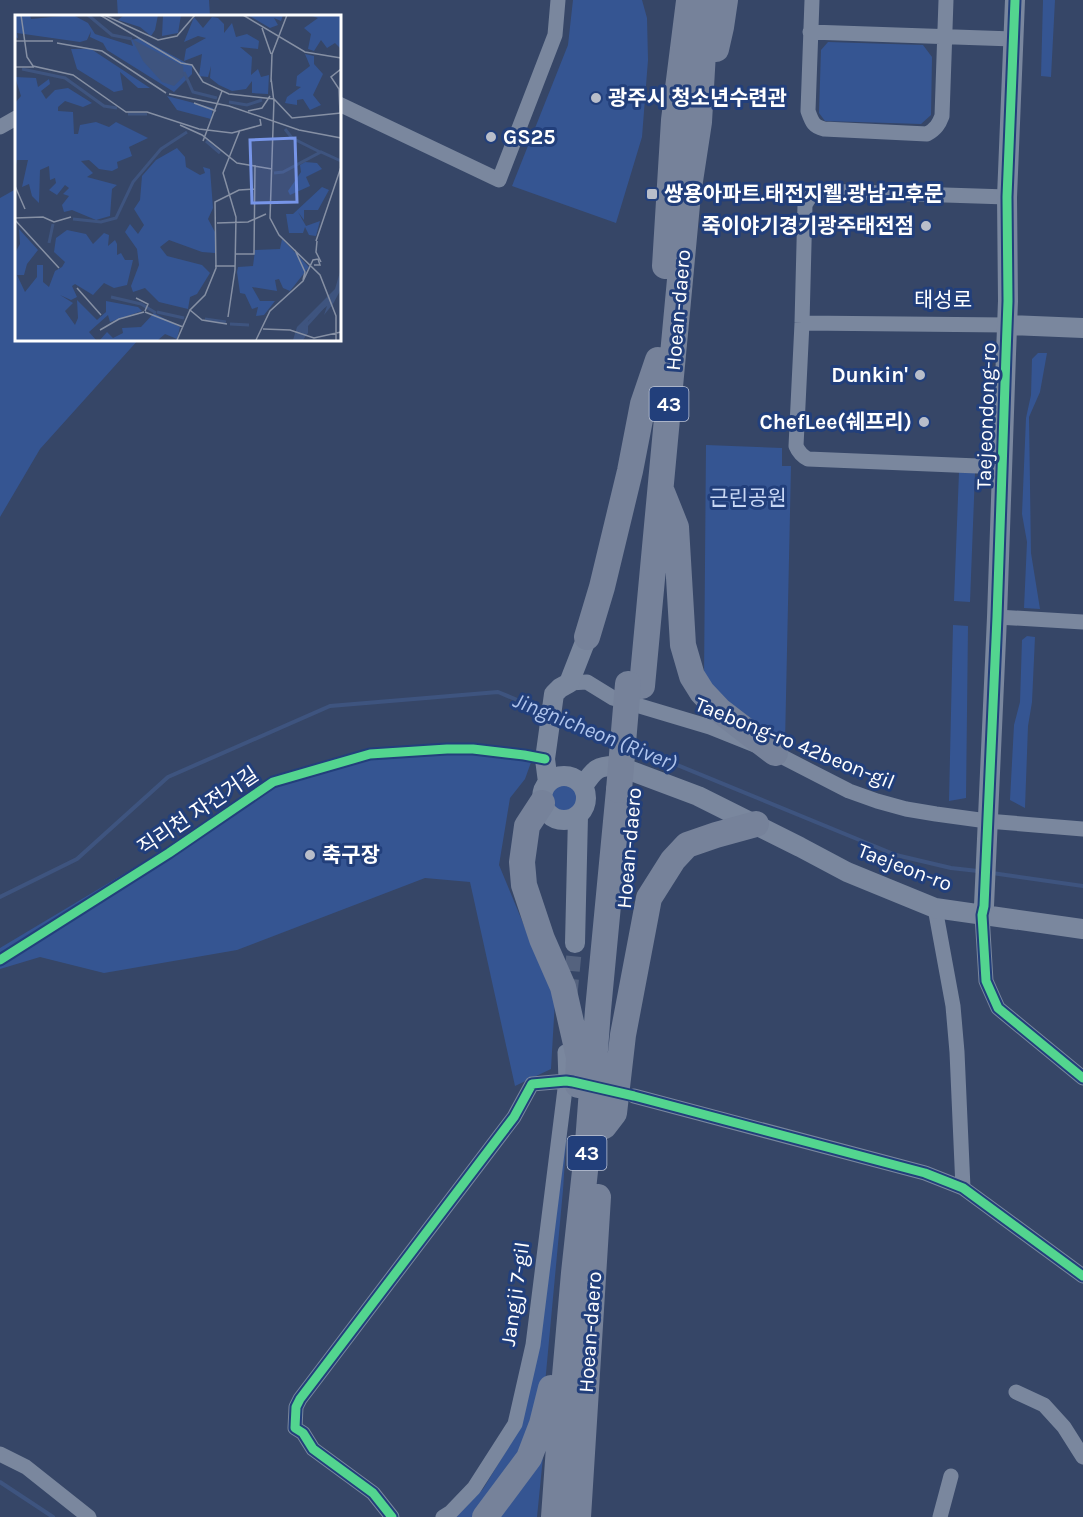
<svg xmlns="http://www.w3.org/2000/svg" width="1083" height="1517" font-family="Karla,'Noto Sans KR',sans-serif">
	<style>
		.green { fill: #355592 }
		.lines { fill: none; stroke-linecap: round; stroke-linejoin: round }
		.stream { stroke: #3e547f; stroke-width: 4 }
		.minor-tunnel { stroke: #54627e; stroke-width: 15; stroke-dasharray: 15 8; stroke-linecap: butt }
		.minor { stroke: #7a879e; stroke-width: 15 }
		.tertiary { stroke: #7a879e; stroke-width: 20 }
		.trunk { stroke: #76829a; stroke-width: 26 }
		.trunk-bridge { stroke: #76829a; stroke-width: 26 }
		.cycleway-casing { stroke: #223f7b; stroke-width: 13 }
		.cycleway { stroke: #53d58f; stroke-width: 9 }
		.poi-dot { fill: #b9beca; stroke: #223f7b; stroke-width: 2 }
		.labels { text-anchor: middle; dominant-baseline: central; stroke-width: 6; stroke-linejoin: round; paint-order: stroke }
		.shield { fill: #223f7b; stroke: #bdc5d7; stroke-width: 1.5 }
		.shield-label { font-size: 20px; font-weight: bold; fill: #fff }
		.poi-label { font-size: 21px; font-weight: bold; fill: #fff; stroke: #223f7b; text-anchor: start }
		.street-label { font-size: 21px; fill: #fff; stroke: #223f7b }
		.park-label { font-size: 21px; fill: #c8d7f4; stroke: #223f7b }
		.water-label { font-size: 22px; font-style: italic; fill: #b0c5ed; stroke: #223f7b }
		.inset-river { fill: none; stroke: #3e547f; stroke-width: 3 }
		.inset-road { fill: none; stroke: #8690a4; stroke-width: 1.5 }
		.view { fill: #7795e8; fill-opacity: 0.15; stroke: #7795e8; stroke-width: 3 }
		.inset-edge { fill: none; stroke: #fff; stroke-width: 3 }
	</style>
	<rect width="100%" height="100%" fill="#364667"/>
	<path class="green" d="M117 0H209L210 16H118Z
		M573 0H642L647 18 648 60 642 137 616 223 512 186 568 45Z
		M1043 0H1055L1051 77 1041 76Z
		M828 42 923 45 932 57 931 115 921 124 825 121 819 113 821 50Z
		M16 189V339H139L40 449 0 517V198Z
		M1038 353H1047L1040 392 1029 417 1031 553 1040 609 1024 608 1027 542 1022 514 1026 418 1031 395 1032 359Z
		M706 445 782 448V466H791L785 743 761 730 704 680Z
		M959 472 975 473 970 602 954 601Z
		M953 625 968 626 966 798 949 801Z
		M1027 636 1035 637 1032 702 1028 726 1025 808 1010 800 1014 725 1020 702 1022 640Z
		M465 743 534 754 525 779 510 798 499 865 555 1000 551 1069 515 1086 470 882 425 878 237 950 104 973 40 957 0 969V948L194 832 276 777Z
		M551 798a13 13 0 1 1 26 0a13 13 0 1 1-26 0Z
		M569 1098 563 1190 545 1384 523 1450 477 1517H456L483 1489 514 1438Z
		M546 1427 537 1517H494Z"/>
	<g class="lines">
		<path class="stream" d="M556 716 613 739
			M631 746 896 855 951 868 978 871
			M992 873 1083 886
			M0 897 77 859 168 777 330 706 498 692 546 712
			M0 1482 53 1517"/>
		<path class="minor-tunnel" d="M570 994 575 943"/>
		<path class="minor" d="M812 0 808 111C812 122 813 126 824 129L927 134C936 129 939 124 942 116L946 0
			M810 32 1013 39
			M339 104 499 180 555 35 558 0
			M0 127 16 118
			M802 323 1007 325
			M1002 467 808 459C802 456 799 453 796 446L802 323 805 205C809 197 812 194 822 191L1007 197
			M997 617 1083 622
			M569 683 587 682 613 698 710 727 775 753 849 791 877 801 906 809 936 814 987 821 1083 829
			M935 908 953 1006 957 1052 963 1188
			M982 915 986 981 998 1008 1083 1078
			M634 1096 925 1173 963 1188 1083 1276
			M1016 1392 1044 1405 1064 1427 1083 1457
			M0 1454 26 1467 89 1517
			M392 1517 373 1493 313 1449 303 1433 295 1428 296 1407 300 1399 514 1117 532 1084 566 1081 573 1082
			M443 1517 451 1512 474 1488 515 1424 533 1345 566 1081 565 1052
			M940 1517 951 1476"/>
		<path class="tertiary" d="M1007 325 1083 328
			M542 798a22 22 0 1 1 44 0a22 22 0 1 1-44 0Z
			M548 782 545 759 554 694 560 688 569 683 587 637
			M583 786C594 770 597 765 618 766L698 796 800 847 847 872 935 908 1083 929
			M982 915 984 906 997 617 1006 354 1008 301 1007 197 1015 0
			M575 943 578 816"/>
		<path class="trunk" d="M716 49 721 27 725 0
			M665 266 674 120 689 1
			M662 492 676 527 683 645 692 676 702 692 719 710 775 753
			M587 637 602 587 630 471 643 404 658 360
			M642 686 688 194 699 122 706 0
			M542 803 527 826 522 862 524 885 542 939 563 987 579 1057 578 1085
			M604 1126 614 1113 623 1035 649 898 673 860 687 845 716 835 756 824
			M485 1517 529 1458 542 1424 551 1388
			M554 1517 560 1433 574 1273 588 1143 598 1010 619 790
			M578 1517 598 1197"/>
		<path class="trunk-bridge" d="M619 790 628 684"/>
		<defs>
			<path id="cycleway" d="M1015 0 1007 197 1008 301 1006 354 997 617 984 906 982 915 986 981 998 1008 1083 1078
				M0 960 169 853 273 782 370 754 447 749H473L524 755 545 759
				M392 1517 373 1493 313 1449 303 1433 295 1428 296 1407 300 1399 514 1117 532 1084 566 1081 573 1082 634 1096 925 1173 963 1188 1083 1276"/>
		</defs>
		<use href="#cycleway" class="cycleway-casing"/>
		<use href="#cycleway" class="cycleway"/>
	</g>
	<g class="poi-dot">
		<circle cx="596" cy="98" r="6"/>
		<circle cx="491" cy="137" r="6"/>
		<rect x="646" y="188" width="12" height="12" rx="3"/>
		<circle cx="926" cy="226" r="6"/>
		<circle cx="920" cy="375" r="6"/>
		<circle cx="924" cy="422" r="6"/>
		<circle cx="310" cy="855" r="6"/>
	</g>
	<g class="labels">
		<g class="shield">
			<rect x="649.5" y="387" width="39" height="34" rx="4.5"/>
			<rect x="567.5" y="1136" width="39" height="34" rx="4.5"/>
		</g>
		<g class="shield-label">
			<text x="669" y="404">43</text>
			<text x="587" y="1153">43</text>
		</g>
		<g class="poi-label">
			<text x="608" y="98">광주시 청소년수련관</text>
			<text x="503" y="137">GS25</text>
			<text x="664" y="194">쌍용아파트.태전지웰.광남고후문</text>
			<text x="914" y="226" text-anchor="end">죽이야기경기광주태전점</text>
			<text x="908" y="375" text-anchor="end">Dunkin'</text>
			<text x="912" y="422" text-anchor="end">ChefLee(쉐프리)</text>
			<text x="322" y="855">축구장</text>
		</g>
		<g class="street-label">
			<text x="943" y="300">태성로</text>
			<text transform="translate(678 310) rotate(-85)">Hoean-daero</text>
			<text transform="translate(986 416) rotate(-88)">Taejeondong-ro</text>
			<text transform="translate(795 743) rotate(22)">Taebong-ro 42beon-gil</text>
			<text transform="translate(198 811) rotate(-34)">직리천 자전거길</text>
			<text transform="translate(629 848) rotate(-85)">Hoean-daero</text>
			<text transform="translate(905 867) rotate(21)">Taejeon-ro</text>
			<text transform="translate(515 1294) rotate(-82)">Jangji 7-gil</text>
			<text transform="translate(590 1332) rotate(-86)">Hoean-daero</text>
		</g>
		<g class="park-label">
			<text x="748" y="498">근린공원</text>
		</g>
		<g class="water-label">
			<text transform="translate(595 732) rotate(22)">Jingnicheon (River)</text>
		</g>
	</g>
	<g transform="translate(15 15)">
		<rect width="326" height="326" fill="#364667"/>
		<path d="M15 0 16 4 58 0 73 8 80 19 118 31 116 25 125 23 177 51V59L159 77 92 35 88 28 75 22 76 16 72 25 65 27 2 18 3 23 0 22V1ZM109 0H143L140 15 136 21 125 12 103 5ZM148 0H166L163 18 147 21ZM233 0H268L266 6 259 3 263 10 255 13ZM294 0H325V33L320 28 312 33 306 25 299 36 293 34 296 19 289 13 303 3ZM179 2 188 13 197 2 203 3 209 9V18L217 8 221 22 232 19 244 26 243 34 225 32 237 42 236 60 243 54 246 62 254 60 253 79 237 78V66L231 74 217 76 204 70 195 63 196 51 193 62 184 61 187 39 169 46 171 34 191 23 183 21 169 27ZM56 34H76L135 73H123L105 57 108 75 99 77 62 54ZM290 39 299 41V49L308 59 298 80 306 90 295 95 288 84 282 85V90L270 88 272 82 286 72 281 71 282 61 295 51ZM0 62 21 63 23 72 34 64 35 69 26 76 31 84 40 75 53 73 77 88 68 92 50 86 43 92V96L58 97 59 119H63L65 110 81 107 94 112 101 107 133 123 114 132 117 141 102 147 103 153 97 156 84 154 74 145 66 146 78 158 72 162 102 170 97 174 95 201 81 205 57 195 49 197 47 190 54 181 48 179 54 173 50 170 42 180 34 175 41 168 40 163 35 165 34 151 25 155 24 188 17 181 14 169 7 172 13 145H2L0 155V88L6 81ZM152 81 198 93 196 104 162 95ZM162 133 170 142 171 152 185 160 190 158 188 152 195 154 198 193 193 204 200 217V238L187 237 154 225 145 232 152 241 187 250 195 258 182 279 175 282 173 294 144 287 130 273 118 277 116 271 124 250 122 234 110 217 115 209 123 219 129 210 119 194 125 185 127 161 141 145ZM290 147 302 148 307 154 291 162 295 171 275 180 273 176 286 157 285 150ZM307 172 314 175 303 195H289V205L283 197 291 211 305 206 301 221 294 220 290 212 288 218H274L271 199H278ZM4 214 23 235 12 249 9 260H2L10 277 22 262V250H28V267L34 272 40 256 47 252 50 247 39 237 41 223 52 215 71 219 78 229 89 218 94 220 93 231 100 225 102 229V240L106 238 110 245H118L112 270 99 273 89 268 78 280 60 269 57 271 62 282 56 285 45 280 58 288 50 296 60 310 63 303 62 285 82 305 91 297V286L123 292 127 296 95 307 93 300 74 317 81 325H0V238L5 229ZM267 224 294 252 275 276 268 273 264 264 260 265 262 276 237 272 245 286H260L249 300 241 301 243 292 237 294 230 279 225 278 222 257 223 252 238 251 240 235 265 234ZM139 298 165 312 162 324 150 319 143 325H85L92 317 98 323 108 318 107 313 126 312Z" fill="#355592"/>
		<path d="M117 24 168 51 169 61 159 71 147 67 128 46ZM325 257V276L318 289 309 300 312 291 293 306V318L288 325H278L282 312 320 274Z" fill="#3e547f"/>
		<path class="inset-river" d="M73 0 97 20 117 24M7 54 50 63 89 91 102 93M169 57 178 77 202 83M214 87 232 90 247 85M113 99H132M270 114 277 123 305 137M191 126 205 138M259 158 268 157 306 137 326 146M58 204 86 207 101 203 118 167 146 134 172 117M34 228 38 209M96 282 126 289 141 298M142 297 169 303M190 304 211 307M215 309 234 310M291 311 310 290"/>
		<path class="inset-road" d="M6 0 12 42 18 51 58 60 111 97H132L184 114 217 118 246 110 245 104M85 0 166 48 177 50 188 67 214 79 259 84 277 103 326 98M89 0 143 25 162 21 180 0M228 0 290 37 326 43M247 13 256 39M0 26H38M42 28 87 36 151 78M0 52H19M256 63 259 87M256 67 257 39 272 0M154 79 214 91 284 115 326 123M259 84 255 203 264 220 305 260 321 301V325M179 88 201 96M233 96 247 93 255 81M325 98 324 74 316 62 326 54M165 110 187 120 222 148 257 154M188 126 207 76M0 171 10 194M0 203 28 202 39 207 56 202M0 205 44 253M202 208 233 207 251 199M301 226 326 152M302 226 301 237 306 247M280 235 290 257 288 265M221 239H239L240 150M200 251H220M62 273 86 300M121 283 133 289 130 296M130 297 168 312M213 302 220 255 221 202 208 158 225 115M212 309 187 305 175 295 190 280 201 253 200 187 224 175 240 174M248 314 275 315 299 323 326 317M85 315 104 304 129 297M162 325 175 295M241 325 255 296 288 266 298 245 303 244 305 250H299"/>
		<path class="view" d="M280 123 282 187 237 188 235 125Z"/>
		<rect width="326" height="326" class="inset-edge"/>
	</g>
</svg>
